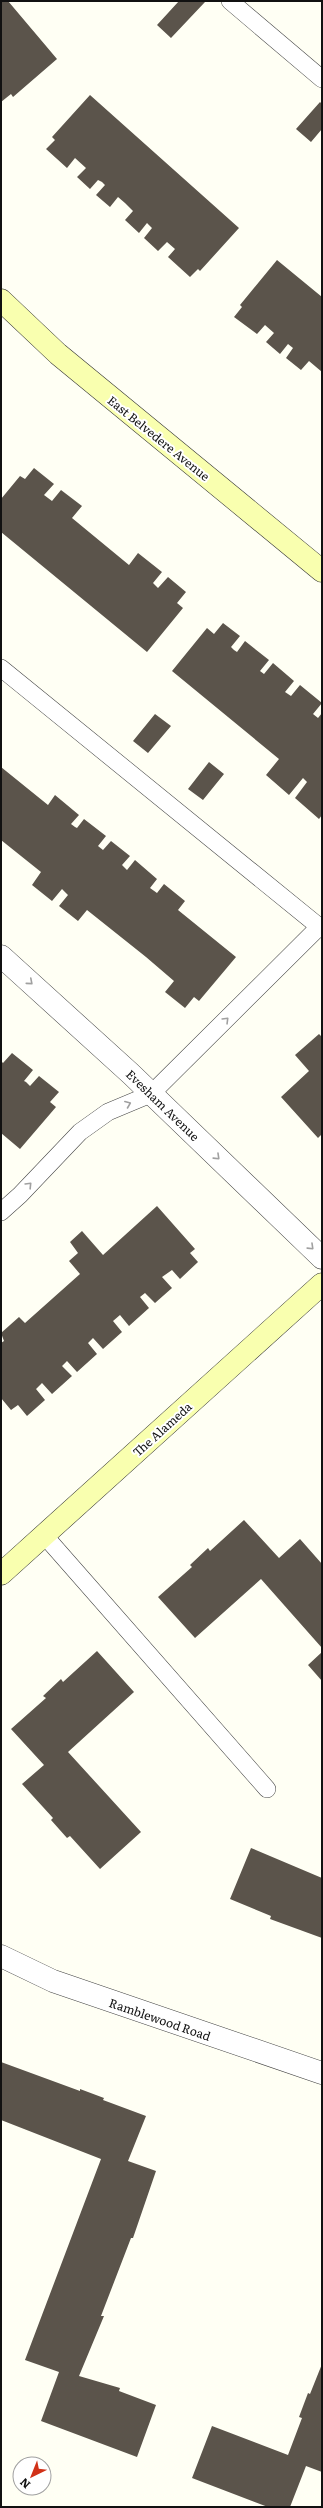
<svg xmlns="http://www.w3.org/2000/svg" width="323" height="2508" font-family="Literata,serif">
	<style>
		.building { fill: #5b544b }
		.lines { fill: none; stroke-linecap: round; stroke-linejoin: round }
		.lane-casing { stroke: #444; stroke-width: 18 }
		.street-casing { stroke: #444; stroke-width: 23 }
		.secondary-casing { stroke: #333; stroke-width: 23 }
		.lane { stroke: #fff; stroke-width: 17 }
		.street { stroke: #fff; stroke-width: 22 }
		.secondary { stroke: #f9ffaf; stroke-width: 22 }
		.oneway { stroke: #a0a0a0 }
		.labels { text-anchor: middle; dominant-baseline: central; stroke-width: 4; stroke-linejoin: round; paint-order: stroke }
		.street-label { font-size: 12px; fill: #111; stroke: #fff }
	</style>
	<rect width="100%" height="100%" fill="#fffff4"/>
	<path class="building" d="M1 1H8L57 59 13 97 11 94 1 102Z
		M179 1 205 2 171 38 157 25Z
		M90 95 239 228 200 271 198 269 190 277 168 257 175 249 167 242 158 251 144 238 152 228 147 223 139 233 125 220 133 211 125 203 118 197 110 207 96 195 105 185 102 182 98 180 90 189 77 177 86 168 75 158 67 168 46 149 55 140 52 137Z
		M320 102 322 104V129L311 142 296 129Z
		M277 260 322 297V372L309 361 301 370 286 358 293 348 288 344 280 354 266 342 274 333 265 325 257 334 234 317 242 307 240 305Z
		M34 468 54 484 44 495 52 501 61 490 82 506 72 518 129 565 138 553 162 572 153 583 158 588 168 577 186 592 177 603 183 608 147 652 1 532V499L20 476 25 479Z
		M223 623 240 636 231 647 234 650 237 652 245 641 269 660 260 671 264 674 273 663 294 681 285 692 291 696 300 685 322 703 313 714 318 718 322 713V815L319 819 295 798 307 782 303 778 289 795 266 775 279 759 172 671 207 628 214 634Z
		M155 714 171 726 148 753 133 741Z
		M209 762 224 774 203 800 188 789Z
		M1 767 48 805 55 795 79 815 71 824 75 827 77 828 84 819 106 836 98 846 103 850 111 841 130 856 122 865 127 870 135 860 157 879 150 888 157 893 164 884 185 901 178 910 236 957 199 1001 194 997 185 1008 165 992 174 981 146 957 87 910 78 921 59 906 68 895 62 889 52 901 32 885 41 872 1 840Z
		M319 1034 322 1037V1134L318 1138 281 1097 309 1071 295 1055Z
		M12 1053 33 1070 24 1081 26 1082 30 1086 39 1076 59 1092 50 1102 56 1107 20 1149 1 1133V1061L3 1063Z
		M157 1206 195 1249 190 1253 198 1262 180 1279 172 1270 162 1277 172 1288 155 1303 145 1293 140 1297 149 1308 129 1326 120 1315 113 1321 122 1332 103 1349 93 1338 88 1343 97 1354 77 1372 67 1361 62 1366 72 1376 52 1394 42 1383 36 1389 45 1400 27 1416 18 1405 11 1410 1 1398V1343L4 1341 1 1333 19 1317 25 1323 80 1274 69 1261 78 1253 70 1242 82 1231 103 1255Z
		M244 1520 279 1558 300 1539 322 1564V1648L261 1579 195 1638 158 1597 192 1567 190 1565 208 1548 210 1551Z
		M97 1651 134 1692 68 1752 141 1832 100 1869 70 1836 67 1838 51 1820 53 1818 22 1784 44 1765 11 1729 46 1698 43 1696 61 1679 63 1682Z
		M322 1652V1681L308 1665Z
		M251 1848 322 1878V1938L270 1919 271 1916 230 1899Z
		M1 2062 80 2091V2089L104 2098 103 2100 146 2116 128 2161 156 2171 133 2238H131L101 2316H104L79 2376 120 2388 119 2391 156 2405 137 2457 41 2421 59 2372 25 2360 101 2159 1 2120Z
		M322 2364V2472L306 2466 290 2507H268L192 2478 212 2426 288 2455 302 2418 299 2417 308 2393 310 2394Z"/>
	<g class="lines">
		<defs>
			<path id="lane" d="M230 1 322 79
				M1 668 322 929
				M1 1212 20 1195 80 1132 108 1112 151 1094 319 927
				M44 1535 267 1789"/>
			<path id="street" d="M1 956 131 1074 322 1258
				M1 1956 53 1981 322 2073"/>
			<path id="secondary" d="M1 300 58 354 322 571
				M1 1574 322 1284"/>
		</defs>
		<use href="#lane" class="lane-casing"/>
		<use href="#street" class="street-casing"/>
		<use href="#secondary" class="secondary-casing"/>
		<use href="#lane" class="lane"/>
		<use href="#street" class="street"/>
		<use href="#secondary" class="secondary"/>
	</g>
	<defs><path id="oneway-chevron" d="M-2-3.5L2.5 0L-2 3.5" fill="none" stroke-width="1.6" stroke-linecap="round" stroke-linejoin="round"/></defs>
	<g class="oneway">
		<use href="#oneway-chevron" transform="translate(30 982) rotate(41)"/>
		<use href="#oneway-chevron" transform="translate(226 1020) rotate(-45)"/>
		<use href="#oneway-chevron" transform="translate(128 1104) rotate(-22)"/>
		<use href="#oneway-chevron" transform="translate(217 1157) rotate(44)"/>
		<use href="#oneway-chevron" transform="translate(29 1185) rotate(-46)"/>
		<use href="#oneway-chevron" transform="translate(311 1247) rotate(44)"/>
	</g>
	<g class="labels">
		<g class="street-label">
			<text transform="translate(159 438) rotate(39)">East Belvedere Avenue</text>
			<text transform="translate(163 1105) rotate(44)">Evesham Avenue</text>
			<text transform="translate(162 1429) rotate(-42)">The Alameda</text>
			<text transform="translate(160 2019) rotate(19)">Ramblewood Road</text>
		</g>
	</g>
	<rect width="323" height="2508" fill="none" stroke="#111111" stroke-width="4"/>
	<g transform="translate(32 2476) rotate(223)"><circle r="19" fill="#ffffff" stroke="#a0a0a0"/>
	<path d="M0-3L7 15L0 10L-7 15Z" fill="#d13118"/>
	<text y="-6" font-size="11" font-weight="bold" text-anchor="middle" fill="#111111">N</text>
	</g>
</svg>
